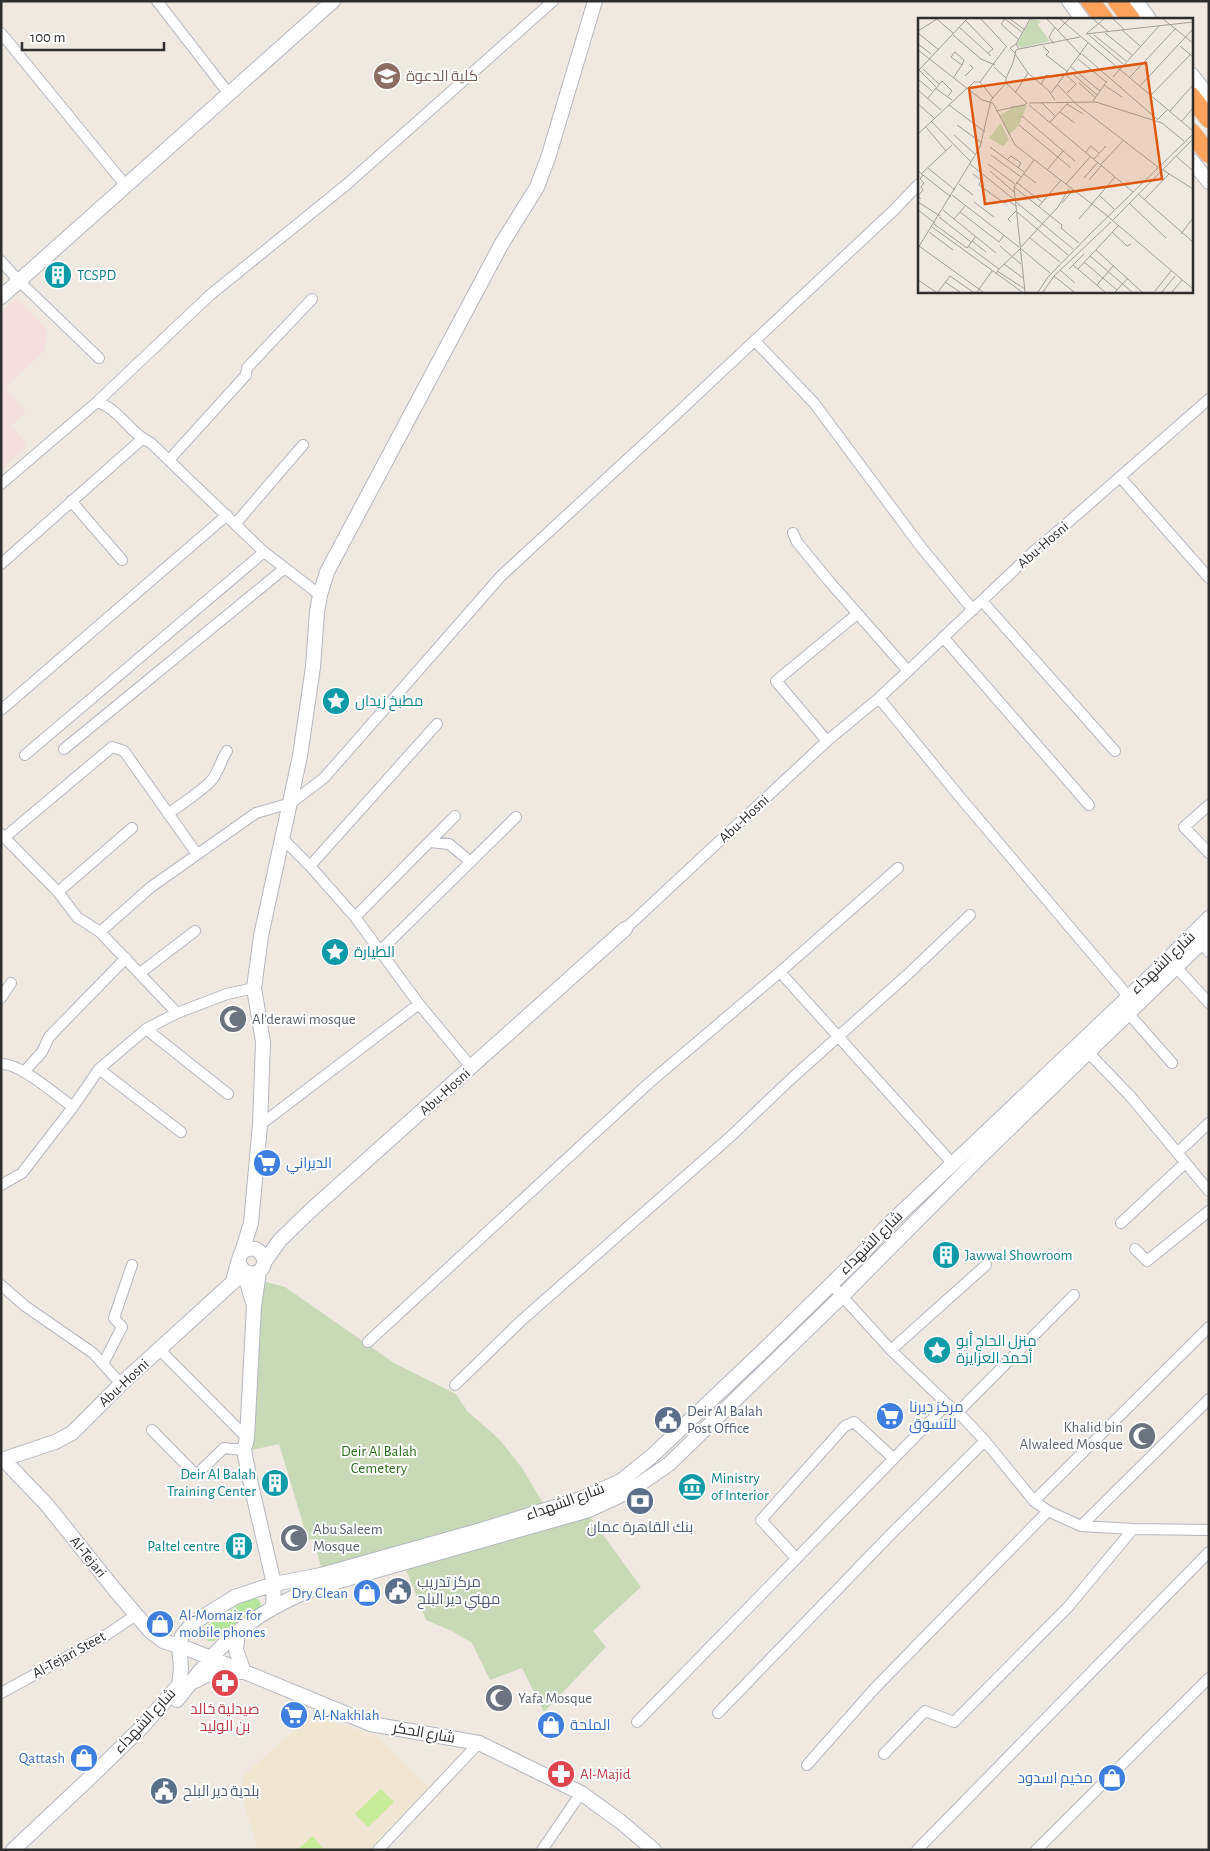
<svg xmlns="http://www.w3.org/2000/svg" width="1210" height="1851" font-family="'Alegreya Sans',Cairo,sans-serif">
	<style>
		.education { fill: #f0e6d1 }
		.medical { fill: #f5dfe0 }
		.green { fill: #b6e59e }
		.cemetery { fill: #c8d9b8 }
		.pitch { fill: #c9ec9a }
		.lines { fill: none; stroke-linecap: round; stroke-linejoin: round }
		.street-casing { stroke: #b4b7c1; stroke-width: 12 }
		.secondary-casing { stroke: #b4b7c1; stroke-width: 16 }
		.highway-casing { stroke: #c9c9c9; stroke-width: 19 }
		.street { stroke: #fff; stroke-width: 10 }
		.secondary { stroke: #fff; stroke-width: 14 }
		.highway { stroke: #ffa35c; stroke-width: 18 }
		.labels { text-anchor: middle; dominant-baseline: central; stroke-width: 4; stroke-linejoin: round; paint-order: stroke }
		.education-label { font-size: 15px; fill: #785e54; stroke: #fff; text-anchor: start }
		.culture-label { font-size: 15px; fill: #0d838f; stroke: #fff; text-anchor: start }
		.street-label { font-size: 15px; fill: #2e2e2e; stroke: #fff }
		.worship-label { font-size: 15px; fill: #5b616d; stroke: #fff; text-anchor: start }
		.shop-label { font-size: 15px; fill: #366cbe; stroke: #fff; text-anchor: start }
		.service-label { font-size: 15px; fill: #4e5e75; stroke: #fff; text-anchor: start }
		.park-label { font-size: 15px; fill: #2c6e1b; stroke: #fff }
		.health-label { font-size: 15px; fill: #be3a42; stroke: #fff }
		.inset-road { fill: none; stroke: #a29e99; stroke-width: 1 }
		.view { fill: #df570e; fill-opacity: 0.15; stroke: #df570e; stroke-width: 2.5 }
		.inset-edge { fill: none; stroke: #2e2e2e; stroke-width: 2.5 }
	</style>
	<rect width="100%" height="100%" fill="#efe9e1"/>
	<path class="education" d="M311 1715 377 1736 431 1790 374 1850H258L240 1789 244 1781 241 1778Z"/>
	<path class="medical" d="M17 298 47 329 45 350 5 388 26 411 11 426 28 445 1 470V312Z"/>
	<path class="green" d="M250 1597H254L259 1600 261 1605 259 1610 214 1641H208L204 1637 205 1627Z"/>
	<path class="cemetery" d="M263 1281 285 1287 394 1363 456 1394 467 1411 499 1439 522 1468 546 1508 322 1570 313 1539 308 1540 279 1444 252 1450Z
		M590 1517 641 1587 593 1631 606 1647 544 1712 522 1668 490 1680 472 1643 452 1631 426 1620 405 1567Z"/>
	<path class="pitch" d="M381 1789 394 1802 368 1827 355 1814Z
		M313 1836 324 1850H297Z"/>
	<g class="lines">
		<defs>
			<path id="street" d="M157 1 229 94
				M1 33 126 186
				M1 261 19 281 99 358
				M755 341 814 403 921 547 973 610
				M97 402C120 409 130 434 151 443L264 552 320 595
				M169 460 246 375 247 368 312 299
				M1120 477 1209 578
				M1 484 97 402 210 295 346 185 553 1
				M71 501 122 560
				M236 523 303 445
				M793 533 797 542 828 580 908 671
				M1 564 142 439
				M982 601 1115 751
				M943 637 1089 805
				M879 698 959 796 1128 996
				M1 710 227 515
				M827 741 776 681 857 614
				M64 749 285 568
				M25 755 264 552
				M1209 805 1184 827 1209 853
				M168 814C181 804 198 794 210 782 219 773 220 761 227 751
				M1 834 58 892 77 917 100 932 177 1013
				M5 837 112 747 124 751 197 854
				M282 838 310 866 355 917 419 1004 472 1068
				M430 842 449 844 471 862
				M310 866 437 724
				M58 892 132 828
				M355 917 455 816
				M625 929 827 741 879 698 908 671 1033 552 1064 526 1209 399
				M100 932 151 887 256 813 291 803 324 778 501 576 670 420 893 211 919 184
				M1197 939 1209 952
				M380 951 516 817
				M1176 967 1209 1003
				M780 972 953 1164
				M140 973 195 931
				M1 998 11 983
				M1128 1013 1172 1063
				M146 1029 228 1094
				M1084 1048 1131 1097 1209 1191
				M1 1064C19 1062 57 1096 73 1107
				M99 1069 181 1132
				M24 1072 42 1052 49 1037 126 958
				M260 1125 419 1004
				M1177 1153 1209 1123
				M1 1185 22 1173 73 1107 99 1069 146 1029 177 1013 227 994 254 988
				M1121 1223 1185 1163
				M1135 1249 1147 1261 1209 1211
				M831 1284 891 1350 947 1404 958 1412 985 1441 1034 1501 1048 1511 1081 1526 1133 1529 1209 1530
				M1 1285 25 1306 93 1353 121 1384
				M368 1342 649 1083 780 972 898 868
				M160 1350 247 1438
				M891 1350 986 1265
				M103 1364 122 1327 114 1318 132 1265
				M455 1385 522 1320 730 1137 792 1078 907 975 970 915
				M958 1412 1074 1295
				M152 1430 196 1475 224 1448 244 1450
				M1034 1501 1209 1327
				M1081 1526 1209 1399
				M796 1558 761 1520 845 1426 854 1422 893 1458
				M1 1693 103 1637 136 1615
				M718 1713 891 1534 985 1441
				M637 1722 947 1404
				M884 1754 925 1711 954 1722 1068 1607 1133 1529
				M807 1765 875 1688 1048 1511
				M378 1850 479 1743
				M542 1850 581 1793
				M917 1850 1209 1552
				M1036 1850 1209 1678"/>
			<path id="secondary" d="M1069 1 1082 19
				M1136 1 1149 19
				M1191 74 1209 97
				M1191 160 1209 182
				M1 297 333 1
				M242 1252 251 1223 260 1125 263 1042 254 988 261 936 300 756 313 667 317 612 320 595 327 572 501 245 537 187 548 158 595 1
				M265 1261 280 1240 310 1211 625 929
				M259 1272 254 1306 247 1438 244 1450 249 1476 274 1584 273 1607
				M233 1281C235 1275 239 1257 241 1254 254 1237 277 1263 255 1274L244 1272 239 1264
				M3 1459 47 1505 115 1590 150 1631 163 1641 191 1650 371 1724 479 1743 581 1793 621 1822 654 1850
				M1 1460 55 1442 72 1433 121 1384 244 1272 254 1306
				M195 1681C211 1671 225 1672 244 1672L236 1650 238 1633
				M177 1700C188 1686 199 1672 211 1658 241 1624 276 1603 318 1587L589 1510 630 1491 669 1464 842 1296 979 1158 1209 935
				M13 1850 97 1771 141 1728 179 1685 181 1668 179 1646 182 1636 193 1623 235 1597 274 1584 321 1575 481 1530 581 1499 621 1481 652 1456 767 1347 859 1257 887 1226 1157 970 1209 918"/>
			<path id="highway" d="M1090 1 1104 19
				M1117 1 1131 19
				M1191 96 1209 119
				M1191 132 1209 154"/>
		</defs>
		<use href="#street" class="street-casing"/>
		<use href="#secondary" class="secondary-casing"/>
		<use href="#highway" class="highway-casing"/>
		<use href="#street" class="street"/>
		<use href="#secondary" class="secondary"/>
		<use href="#highway" class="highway"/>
	</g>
	<defs>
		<symbol id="university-disc" viewBox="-11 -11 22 22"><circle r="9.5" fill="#8d6e63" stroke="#fff"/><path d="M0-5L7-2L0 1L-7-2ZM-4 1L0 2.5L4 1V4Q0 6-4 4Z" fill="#fff"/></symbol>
		<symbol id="building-disc" viewBox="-11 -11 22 22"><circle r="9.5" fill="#0f9aa8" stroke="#fff"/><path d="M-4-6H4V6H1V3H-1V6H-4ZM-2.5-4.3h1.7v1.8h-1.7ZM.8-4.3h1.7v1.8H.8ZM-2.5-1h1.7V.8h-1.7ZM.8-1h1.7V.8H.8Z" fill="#fff"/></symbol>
		<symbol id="sight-disc" viewBox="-11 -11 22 22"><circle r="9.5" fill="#0f9aa8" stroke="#fff"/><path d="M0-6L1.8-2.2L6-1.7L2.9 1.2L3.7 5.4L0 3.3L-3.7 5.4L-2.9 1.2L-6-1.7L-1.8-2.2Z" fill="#fff"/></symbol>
		<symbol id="mosque-disc" viewBox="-11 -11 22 22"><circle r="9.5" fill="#6b7280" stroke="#fff"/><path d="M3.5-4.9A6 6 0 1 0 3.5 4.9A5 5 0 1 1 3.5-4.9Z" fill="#fff"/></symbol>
		<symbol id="supermarket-disc" viewBox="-11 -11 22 22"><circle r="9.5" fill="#3f7fe0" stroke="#fff"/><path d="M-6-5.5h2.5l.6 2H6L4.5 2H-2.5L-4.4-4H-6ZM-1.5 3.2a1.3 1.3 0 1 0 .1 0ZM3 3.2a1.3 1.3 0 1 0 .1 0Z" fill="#fff"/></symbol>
		<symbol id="civic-disc" viewBox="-11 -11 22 22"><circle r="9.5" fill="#5c6f8a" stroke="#fff"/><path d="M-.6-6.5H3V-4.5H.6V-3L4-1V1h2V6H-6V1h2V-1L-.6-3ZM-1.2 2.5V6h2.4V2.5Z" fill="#fff"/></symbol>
		<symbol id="museum-disc" viewBox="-11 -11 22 22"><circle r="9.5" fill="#0f9aa8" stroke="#fff"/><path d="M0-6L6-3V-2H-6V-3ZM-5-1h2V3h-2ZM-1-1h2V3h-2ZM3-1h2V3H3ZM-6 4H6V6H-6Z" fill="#fff"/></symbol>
		<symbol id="bank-disc" viewBox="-11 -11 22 22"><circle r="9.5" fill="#5c6f8a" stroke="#fff"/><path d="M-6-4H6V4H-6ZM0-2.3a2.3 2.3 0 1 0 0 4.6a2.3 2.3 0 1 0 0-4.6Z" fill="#fff"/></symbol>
		<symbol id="shop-disc" viewBox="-11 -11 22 22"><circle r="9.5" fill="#3f7fe0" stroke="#fff"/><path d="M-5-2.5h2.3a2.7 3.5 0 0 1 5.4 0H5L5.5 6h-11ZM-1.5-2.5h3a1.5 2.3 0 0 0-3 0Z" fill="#fff"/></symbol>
		<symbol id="pharmacy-disc" viewBox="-11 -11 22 22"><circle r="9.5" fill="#e0444e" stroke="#fff"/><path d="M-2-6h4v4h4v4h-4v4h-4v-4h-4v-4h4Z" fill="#fff"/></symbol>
	</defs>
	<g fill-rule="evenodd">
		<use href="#university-disc" x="371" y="60" width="32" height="32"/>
		<use href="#building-disc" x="42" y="259" width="32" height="32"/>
		<use href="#sight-disc" x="320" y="685" width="32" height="32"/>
		<use href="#sight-disc" x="319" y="936" width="32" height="32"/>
		<use href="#mosque-disc" x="217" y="1003" width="32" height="32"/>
		<use href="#supermarket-disc" x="251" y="1147" width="32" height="32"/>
		<use href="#building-disc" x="930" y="1239" width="32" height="32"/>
		<use href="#sight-disc" x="921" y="1334" width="32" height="32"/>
		<use href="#supermarket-disc" x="874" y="1400" width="32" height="32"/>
		<use href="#civic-disc" x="652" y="1404" width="32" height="32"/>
		<use href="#mosque-disc" x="1126" y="1420" width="32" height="32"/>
		<use href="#building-disc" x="259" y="1467" width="32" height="32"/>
		<use href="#museum-disc" x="676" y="1471" width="32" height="32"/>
		<use href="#bank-disc" x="624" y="1485" width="32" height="32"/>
		<use href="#mosque-disc" x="278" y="1522" width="32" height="32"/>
		<use href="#building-disc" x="223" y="1530" width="32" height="32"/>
		<use href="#civic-disc" x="382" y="1575" width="32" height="32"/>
		<use href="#shop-disc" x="351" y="1577" width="32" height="32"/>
		<use href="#shop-disc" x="144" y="1608" width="32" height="32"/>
		<use href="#pharmacy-disc" x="209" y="1667" width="32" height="32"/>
		<use href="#mosque-disc" x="483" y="1682" width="32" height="32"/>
		<use href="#supermarket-disc" x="278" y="1699" width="32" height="32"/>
		<use href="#shop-disc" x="535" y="1709" width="32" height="32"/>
		<use href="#shop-disc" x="68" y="1742" width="32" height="32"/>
		<use href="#pharmacy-disc" x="545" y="1758" width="32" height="32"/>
		<use href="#shop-disc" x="1096" y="1762" width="32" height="32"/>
		<use href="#civic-disc" x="148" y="1775" width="32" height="32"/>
	</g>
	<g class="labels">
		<g class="education-label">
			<text x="406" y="76">كلية الدعوة</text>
		</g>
		<g class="culture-label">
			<text x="77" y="275">TCSPD</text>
			<text x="355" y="701">مطبخ زيدان</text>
			<text x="354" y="952">الطيارة</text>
			<text x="965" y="1255">Jawwal Showroom</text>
			<text x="956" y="1341">منزل الحاج أبو<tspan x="956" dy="17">أحمد العزايزة</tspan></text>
			<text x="256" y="1474" text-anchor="end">Deir Al Balah<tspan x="256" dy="17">Training Center</tspan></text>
			<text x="711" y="1478">Ministry<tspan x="711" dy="17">of Interior</tspan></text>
			<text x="220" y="1546" text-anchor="end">Paltel centre</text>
		</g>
		<g class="street-label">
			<text transform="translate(1043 545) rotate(-41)">Abu-Hosni</text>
			<text transform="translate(744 819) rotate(-43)">Abu-Hosni</text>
			<text transform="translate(1163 963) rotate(-44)">شارع الشهداء</text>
			<text transform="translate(445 1092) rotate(-42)">Abu-Hosni</text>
			<text transform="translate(871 1243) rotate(-45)">شارع الشهداء</text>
			<text transform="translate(124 1383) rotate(-43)">Abu-Hosni</text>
			<text transform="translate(565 1502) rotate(-20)">شارع الشهداء</text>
			<text transform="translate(88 1557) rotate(51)">Al-Tejari</text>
			<text transform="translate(69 1655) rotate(-29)">Al-Tejari Steet</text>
			<text transform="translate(145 1721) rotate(-47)">شارع الشهداء</text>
			<text transform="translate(424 1733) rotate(10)">شارع الحكر</text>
		</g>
		<g class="worship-label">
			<text x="252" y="1019">Al'derawi mosque</text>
			<text x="1123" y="1427" text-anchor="end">Khalid bin<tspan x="1123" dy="17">Alwaleed Mosque</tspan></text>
			<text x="313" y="1529">Abu Saleem<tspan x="313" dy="17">Mosque</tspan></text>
			<text x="518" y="1698">Yafa Mosque</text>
		</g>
		<g class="shop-label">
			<text x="286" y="1163">الديراني</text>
			<text x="909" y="1407">مركز ديرنا<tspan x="909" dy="17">للتسوق</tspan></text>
			<text x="348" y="1593" text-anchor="end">Dry Clean</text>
			<text x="179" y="1615">Al-Momaiz for<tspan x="179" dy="17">mobile phones</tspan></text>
			<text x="313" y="1715">Al-Nakhlah</text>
			<text x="570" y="1725">الملحة</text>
			<text x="65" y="1758" text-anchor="end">Qattash</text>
			<text x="1093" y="1778" text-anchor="end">مخيم اسدود</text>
		</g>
		<g class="service-label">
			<text x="687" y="1411">Deir Al Balah<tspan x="687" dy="17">Post Office</tspan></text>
			<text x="640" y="1527" text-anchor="middle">بنك القاهرة عمان</text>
			<text x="417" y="1582">مركز تدريب<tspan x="417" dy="17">مهني دير البلح</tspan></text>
			<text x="183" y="1791">بلدية دير البلح</text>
		</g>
		<g class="park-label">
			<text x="379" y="1451">Deir Al Balah<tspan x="379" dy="17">Cemetery</tspan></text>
		</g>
		<g class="health-label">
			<text x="225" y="1709">صيدلية خالد<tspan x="225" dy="17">بن الوليد</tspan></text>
			<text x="580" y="1774" text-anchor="start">Al-Majid</text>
		</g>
	</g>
	<g transform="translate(918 18)">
		<rect width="275" height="275" fill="#efe9e1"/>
		<path d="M113 1 123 3 120 7 132 23 103 30 99 26ZM109 87 101 107 91 117 82 97 93 91 92 88ZM83 105 91 122 85 128 71 120Z" fill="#c8d9b8"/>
		<path class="inset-road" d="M19 1 35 15M63 1 89 29M87 1 83 6 101 22M87 1 105 15M92 1 107 12M129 1 163 37M142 1 275 113M175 1 191 14M195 1 207 12M245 1 275 25M47 2 75 31 70 35M41 9 73 38M140 12 151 1M204 12 222 28M0 13 19 1M0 15 21 32M187 15 214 37M34 16 63 41 77 47M168 16 275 4M168 16 186 1M171 17 205 46M176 17 208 43M0 26 13 36M98 26 112 1M136 26 131 19 137 9M125 28 131 34 128 37 150 54M262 28 275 39M101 31 162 19M0 32 64 82 75 85 97 127 187 196 275 271M97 36 110 55 131 73 137 82M164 36 239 101M160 41 188 64M76 49 88 60M153 49 182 73M5 51 21 66M1 52 18 69M0 53 49 1M148 57 158 66 149 75M156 57 179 77M47 58 55 50 52 47M36 59 39 54 44 47 46 42 37 34 33 39 44 47M195 59 242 7M212 59 258 10M0 61 14 73M62 64 75 80M88 65V60L95 45 98 32 101 31 98 26 92 30 97 35M88 65 109 85 106 87M161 65 178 80M123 67 128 57 134 59M140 67 158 86 240 149M186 67 204 79M222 68 275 11M17 70 34 82M50 70 56 64H62L88 29M0 72 23 92M97 75 110 55M133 75 170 25M233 77 272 37M10 80 24 63 34 73 30 78M175 83 189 63M111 85 178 84 244 105 266 123M124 85 137 98M0 86 16 100M149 86 165 96M31 87 67 114M111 87 215 174M78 93 106 87M252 93 275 67M142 94 157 105M104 98 157 143M239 102 250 91M13 103 53 144M264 103 275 90M132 104 151 84M39 107 64 125M101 107 153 150M8 109 28 133M0 116 49 70M36 117 57 136M72 129 106 154M168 134 173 128 181 135M73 137 103 159M258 138 275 153M176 141 188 128M89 142 93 138 103 145 100 150M52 146 98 183M70 146 97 166M183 146 206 122M10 150 37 172M129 152 145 133M245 152 275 171M0 153 33 179M72 153 96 174M3 156 34 127M55 156 63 162 61 167 86 185 91 183 98 188M106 156 118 165M166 160 180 144M171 162 184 147M98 164 124 184M41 166 55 177M148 166 173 138M96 169 144 207 143 210 161 225M220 176 275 224M34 177 101 229M181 177 196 191M3 181 0 178 5 172 3 169 6 165 2 161 5 157M226 182 251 156M0 184 22 198M56 184 76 199M98 184 155 231M144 185 155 172M211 185 248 220M121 188 143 162M0 192 17 205M25 192 78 235M42 194 81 224 86 217M99 194 150 237M21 199 53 224M36 201 48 187M161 201 197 159M194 203 275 121M93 204 90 201 98 193M16 206 49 230 58 218M14 209 104 274M11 214 35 232M194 214 209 228 213 226M263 216 275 200M112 220 142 244M54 223 68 234M1 228 65 274M50 228 81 251 78 256M82 228 103 246M0 230 62 129 73 82 88 65M102 230 140 189 151 171M102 230 132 255M178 232 224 274M172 238 214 274M166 244 199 272M86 246 105 260M155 247 187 274M81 251 102 231M151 251 166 236M160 251 200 208M142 252 157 265M79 253 107 271M136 258 156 274M0 262 18 274M27 264 42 274M179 267 196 247M237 273 253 253M20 274 32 258 55 274M59 274 74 253M107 274 96 169 116 142M120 274 130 259 175 213 275 116M125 274 136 258 193 204M197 274 210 260M244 274 257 258M254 274 264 262"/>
		<path class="view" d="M228 45 244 161 67 186 51 70Z"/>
		<rect width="275" height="275" class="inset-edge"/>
	</g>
	<rect width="1210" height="1851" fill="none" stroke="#2e2e2e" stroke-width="5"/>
	<path d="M22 42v8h142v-8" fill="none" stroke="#2e2e2e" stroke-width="2.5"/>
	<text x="30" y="42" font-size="15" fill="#2e2e2e" stroke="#ffffff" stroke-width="4" paint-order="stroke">100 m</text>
</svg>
